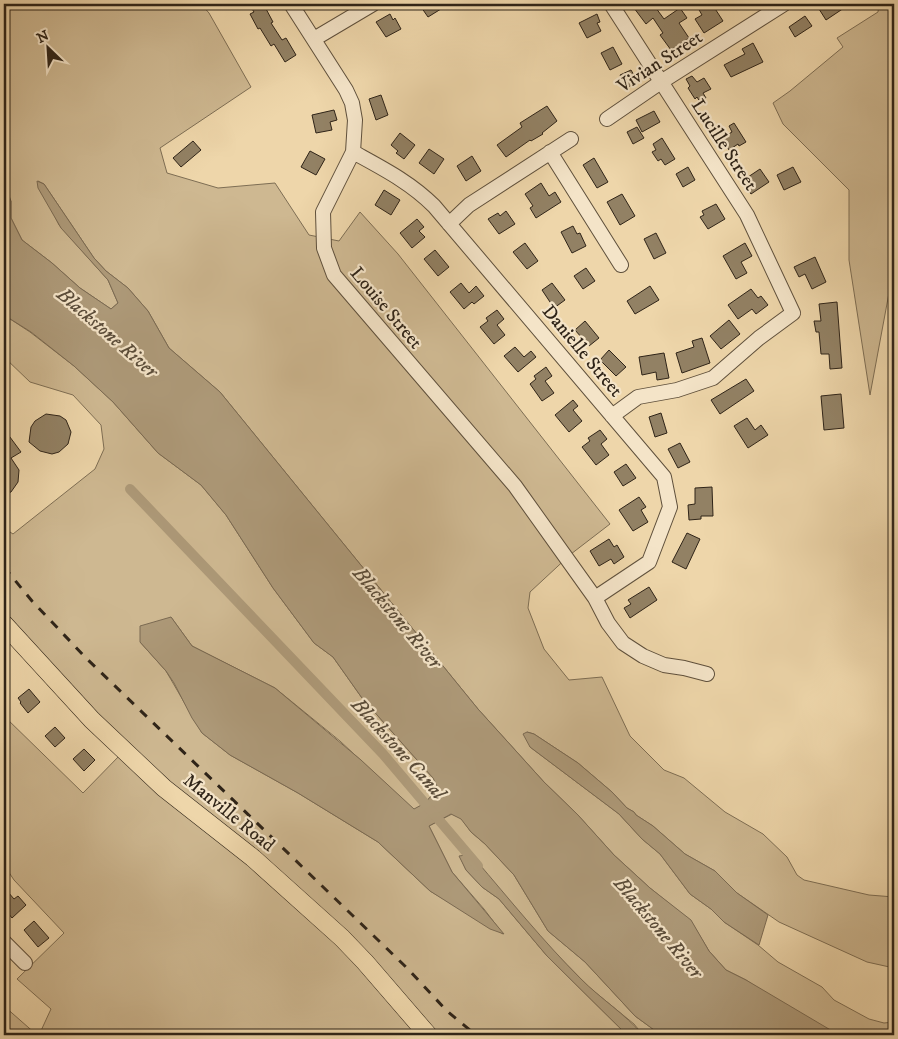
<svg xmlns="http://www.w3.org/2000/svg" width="898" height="1039" font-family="'IM FELL DW Pica',serif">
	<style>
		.green { fill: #ceb891; stroke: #7e6e54 }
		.water { fill: #ad9978; stroke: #7b6a52 }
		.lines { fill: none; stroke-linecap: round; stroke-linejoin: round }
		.canal { stroke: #ad9978; stroke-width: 10 }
		.building { fill: #928164; stroke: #2f2418 }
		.minor-casing { stroke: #5f503c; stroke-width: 16 }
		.major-casing { stroke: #2f2418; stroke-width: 19 }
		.minor { stroke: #f4e4c8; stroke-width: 14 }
		.major { stroke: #eed6aa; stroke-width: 18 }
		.rail { stroke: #2f2418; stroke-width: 3; stroke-dasharray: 9 9; stroke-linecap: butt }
		.labels { text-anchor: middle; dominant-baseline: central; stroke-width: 4.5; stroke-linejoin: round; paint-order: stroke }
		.street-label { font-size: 19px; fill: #2f2418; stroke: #f4e4c8 }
		.water-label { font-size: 20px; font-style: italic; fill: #5b4d3a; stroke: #f4e4c8 }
	</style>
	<rect width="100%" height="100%" fill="#eed6aa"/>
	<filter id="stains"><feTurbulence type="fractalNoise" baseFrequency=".004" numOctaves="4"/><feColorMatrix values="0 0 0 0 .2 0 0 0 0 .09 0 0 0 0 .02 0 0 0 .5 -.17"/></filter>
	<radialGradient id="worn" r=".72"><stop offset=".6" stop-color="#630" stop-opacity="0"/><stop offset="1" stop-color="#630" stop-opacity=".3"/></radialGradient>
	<path class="green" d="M4 4H201L209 13 251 87 160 148 167 173 218 188 275 183 309 235 339 241 360 212 398 254 610 524 571 554 530 592 528 608 544 649 569 680 602 677 630 736 664 770 684 778 725 812 763 834 787 857 797 875 804 880 869 895 894 897V968L867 962 779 922 737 893 715 871 685 854 653 826 636 815 634 812 627 808 612 792 578 763 534 734 527 732 530 747 619 814 642 839 660 854 690 894 711 909 724 922 758 945 778 962 822 987 834 1000 869 1019 884 1023 894 1022V1035H826L746 980 726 970 709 951 691 921 650 888 614 855 578 815 544 782 478 709 220 392 169 348 148 311 128 288 106 271 94 258 44 184 38 181 59 225 108 280 118 303 111 309 80 288 52 263 22 240 11 218V201L4 194Z
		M879 4H894V79L889 137 894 178V266L870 395 849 260V190L783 124 773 103 790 91 843 47 837 38 878 12Z
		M4 315 30 332 74 366 113 402 158 453 201 485 226 515 273 588 314 643 333 657 362 698 433 778 438 788 425 803 414 810 340 741 275 688 192 646 171 617 140 642 166 671 202 733 230 755 298 793 378 842 430 891 503 934 484 909 452 872 429 826 452 814 461 818 471 832 485 844 514 875 548 931 585 962 635 1016 661 1035H643L634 1024 590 988 460 857 466 870 482 887 499 899 547 956 627 1035H39L51 1009 17 979 64 933 14 880 4 865V716L83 793 121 754 4 627V528L13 534 95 469 104 449 101 425 73 395 30 382 4 357Z
		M4 1006 37 1035H4Z"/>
	<path class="water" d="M37 181 44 184 94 258 106 271 128 288 148 311 169 348 220 392 478 709 544 782 578 815 614 855 650 888 691 920 709 951 726 970 746 980 839 1035H661L635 1016 585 962 548 931 514 875 485 844 471 832 461 819 451 814 429 826 452 872 504 934 490 929 430 891 378 842 298 793 230 755 202 733 192 718 174 683 166 671 140 642V626L171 617 192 646 275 688 361 760 414 809 425 803 438 788 433 778 362 698 333 657 314 643 273 588 226 515 201 485 158 453 113 402 74 366 31 332 4 315V194L8 193 11 201V218L22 240 52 263 80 288 111 309 118 303 108 280 61 228 38 188Z
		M527 732 534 734 578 763 612 792 627 808 634 812 636 815 653 826 685 854 715 871 737 893 768 915 759 945 724 922 711 909 690 894 660 854 642 839 619 814 530 747 523 734Z
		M466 855 475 859C510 900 543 941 581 979 601 999 625 1014 643 1035H627L547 956 499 899 482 887 466 870 459 856Z"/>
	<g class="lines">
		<path class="canal" d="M130 489 383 754 478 866"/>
	</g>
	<path class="building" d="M249 4H260L262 8 265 7 273 22 271 23 282 40 286 38 296 55 285 62 274 44 271 46 260 28 258 29 250 14 254 12Z
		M419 4H449L428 17Z
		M631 4H653L664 19 680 8 687 18 679 23 689 38 671 50 660 35 663 33 653 18 646 24Z
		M706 4H712L723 21 704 33 695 19 702 15 698 8Z
		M827 4H850L826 20 819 9Z
		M390 14 393 20 395 18 401 29 386 37 376 22Z
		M597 14 600 22 597 23 601 31 587 38 579 23Z
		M805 16 812 26 795 37 789 27Z
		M753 43 763 62 731 77 724 65 745 54 742 49Z
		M613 47 622 64 610 70 601 53Z
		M631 70 638 82 626 88 620 75Z
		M692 76 697 82 704 78 711 89 703 93 706 98 700 102 697 97 695 99 688 88 690 86 686 79Z
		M381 95 388 115 376 120 369 99Z
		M547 106 557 121 542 133 543 134 531 141 530 140 506 157 497 145 522 127 520 123Z
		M334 110 337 120 330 122 332 130 316 133 312 115Z
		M654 111 660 122 642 132 636 120Z
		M734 123 746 142 739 146 738 144 729 150 722 138 732 132 729 126Z
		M637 127 644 138 633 144 627 132Z
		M400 133 415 145 404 159 396 153 398 151 391 145Z
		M662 138 675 159 665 165 661 159 658 161 652 152 656 150 653 144Z
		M193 141 201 150 181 167 173 158Z
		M429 149 444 159 434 174 419 163Z
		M310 151 325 159 316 175 301 167Z
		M472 156 481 171 466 181 457 166Z
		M594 158 608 182 597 188 583 165Z
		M688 167 695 180 683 187 676 174Z
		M793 167 801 182 784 190 777 175Z
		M760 169 769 182 751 194 742 181Z
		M541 183 549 196 555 192 561 202 536 218 530 208 533 206 525 194Z
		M384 190 400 200 391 215 375 205Z
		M622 194 635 216 620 225 607 202Z
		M716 204 725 219 708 229 700 217 704 215 702 211Z
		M506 211 515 224 499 234 488 219 498 213 500 216Z
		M417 219 424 227 419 231 425 237 412 248 400 233Z
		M573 226 577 234 580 233 586 246 572 253 561 232Z
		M656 233 666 253 654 259 644 239Z
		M525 243 538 261 527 269 513 252Z
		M745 243 752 256 741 262 747 273 736 279 723 256Z
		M435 250 449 267 438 276 424 259Z
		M815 257 826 282 812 289 805 274 799 277 794 267Z
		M586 268 595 281 583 289 574 276Z
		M461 283 469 293 476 286 484 296 474 304 472 302 464 309 450 292Z
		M552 283 565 300 554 308 542 290Z
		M650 286 659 300 635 314 627 301Z
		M751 289 758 298 761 296 768 305 756 314 752 309 738 319 728 305Z
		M837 302 842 368 830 369 829 354H821L819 332H816L814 321H821L819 304Z
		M497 310 504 319 497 325 505 335 494 344 480 327 488 321 486 318Z
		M729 320 740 334 721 349 710 336Z
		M585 321 599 338 589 346 575 330Z
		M702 338 710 363 682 373 676 353 694 347 692 341Z
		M515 347 524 357 531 351 536 357 518 372 504 356Z
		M609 350 626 367 616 376 600 360Z
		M664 353 669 378 657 380 656 372 642 375 639 357Z
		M546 367 552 376 545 381 554 393 542 401 530 384 536 379 534 376Z
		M746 379 754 391 720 414 711 400Z
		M841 394 844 428 824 430 821 396Z
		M573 400 578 406 573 410 582 421 569 432 555 415Z
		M661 413 667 433 655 437 649 417Z
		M46 414 60 416 66 420 71 432 68 444 59 452 52 454 40 451 29 442 31 427 35 421Z
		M747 418 755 430 761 425 768 435 748 448 734 426Z
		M4 429 21 452 11 458 19 470 18 482 11 492 4 495Z
		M600 430 607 439 601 444 609 455 596 465 582 447 590 441 588 438Z
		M680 443 690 462 678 468 668 449Z
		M626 464 636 478 623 486 614 472Z
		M712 487 713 516H701V519L689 520 688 505 695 504V488Z
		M639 497 646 507 641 510 648 522 633 531 619 510Z
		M687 533 700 539 686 569 672 562Z
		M609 539 614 547 617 545 624 557 614 564 611 559 599 566 590 551Z
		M649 587 657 600 630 618 624 608 631 604 628 600Z
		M29 689 40 702 28 713 20 703 21 702 18 698Z
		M55 727 65 738 55 747 45 736Z
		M84 749 95 760 84 771 73 759Z
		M8 892 14 899 18 896 26 905 12 918 4 908V896Z
		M34 921 49 938 38 947 24 930Z"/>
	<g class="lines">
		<defs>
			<path id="minor" d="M291 4 346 90 352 103 355 120 353 152 323 212 324 248 334 275 515 486 595 598 608 623 623 643 643 656 664 665 684 668 707 674
				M611 4 747 215 793 313 759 338 713 378 677 390 638 397 612 416
				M314 39 373 4
				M607 119 661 82 784 4
				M353 152C382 168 410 182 434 206L664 477 670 507 649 562 595 598
				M550 152 621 265
				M449 224 469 205 571 139
				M4 942 25 963"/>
			<path id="major" d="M4 624 92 720 164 788 253 858 342 938 365 962 428 1035"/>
		</defs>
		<use href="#minor" class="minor-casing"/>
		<use href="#major" class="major-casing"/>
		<use href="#minor" class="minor"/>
		<use href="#major" class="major"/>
		<path class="rail" d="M4 567 32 601 86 658 407 968 447 1011 476 1035"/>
	</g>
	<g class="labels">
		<g class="street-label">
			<text transform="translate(660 62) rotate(-33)">Vivian Street</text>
			<text transform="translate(724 145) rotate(57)">Lucille Street</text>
			<text transform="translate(386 308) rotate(50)">Louise Street</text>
			<text transform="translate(582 351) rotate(50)">Danielle Street</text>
			<text transform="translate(229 813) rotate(39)">Manville Road</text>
		</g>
		<g class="water-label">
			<text transform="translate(107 333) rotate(41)">Blackstone River</text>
			<text transform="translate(397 618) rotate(50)">Blackstone River</text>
			<text transform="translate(398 749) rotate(48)">Blackstone Canal</text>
			<text transform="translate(658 928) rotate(50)">Blackstone River</text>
		</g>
	</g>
	<rect width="898" height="1039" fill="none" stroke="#eed6aa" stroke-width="20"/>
	<rect x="5" y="5" width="888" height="1029" fill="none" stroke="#2f2418" stroke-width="2.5"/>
	<rect x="10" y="10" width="878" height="1019" fill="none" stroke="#2f2418"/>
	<g transform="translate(48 48) rotate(335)" stroke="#f4e4c8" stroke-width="4" paint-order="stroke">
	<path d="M0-4L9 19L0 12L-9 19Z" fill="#2f2418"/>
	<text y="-8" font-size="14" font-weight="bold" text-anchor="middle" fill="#2f2418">N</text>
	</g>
	<rect width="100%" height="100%" filter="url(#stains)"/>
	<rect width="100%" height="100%" fill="url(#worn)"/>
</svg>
